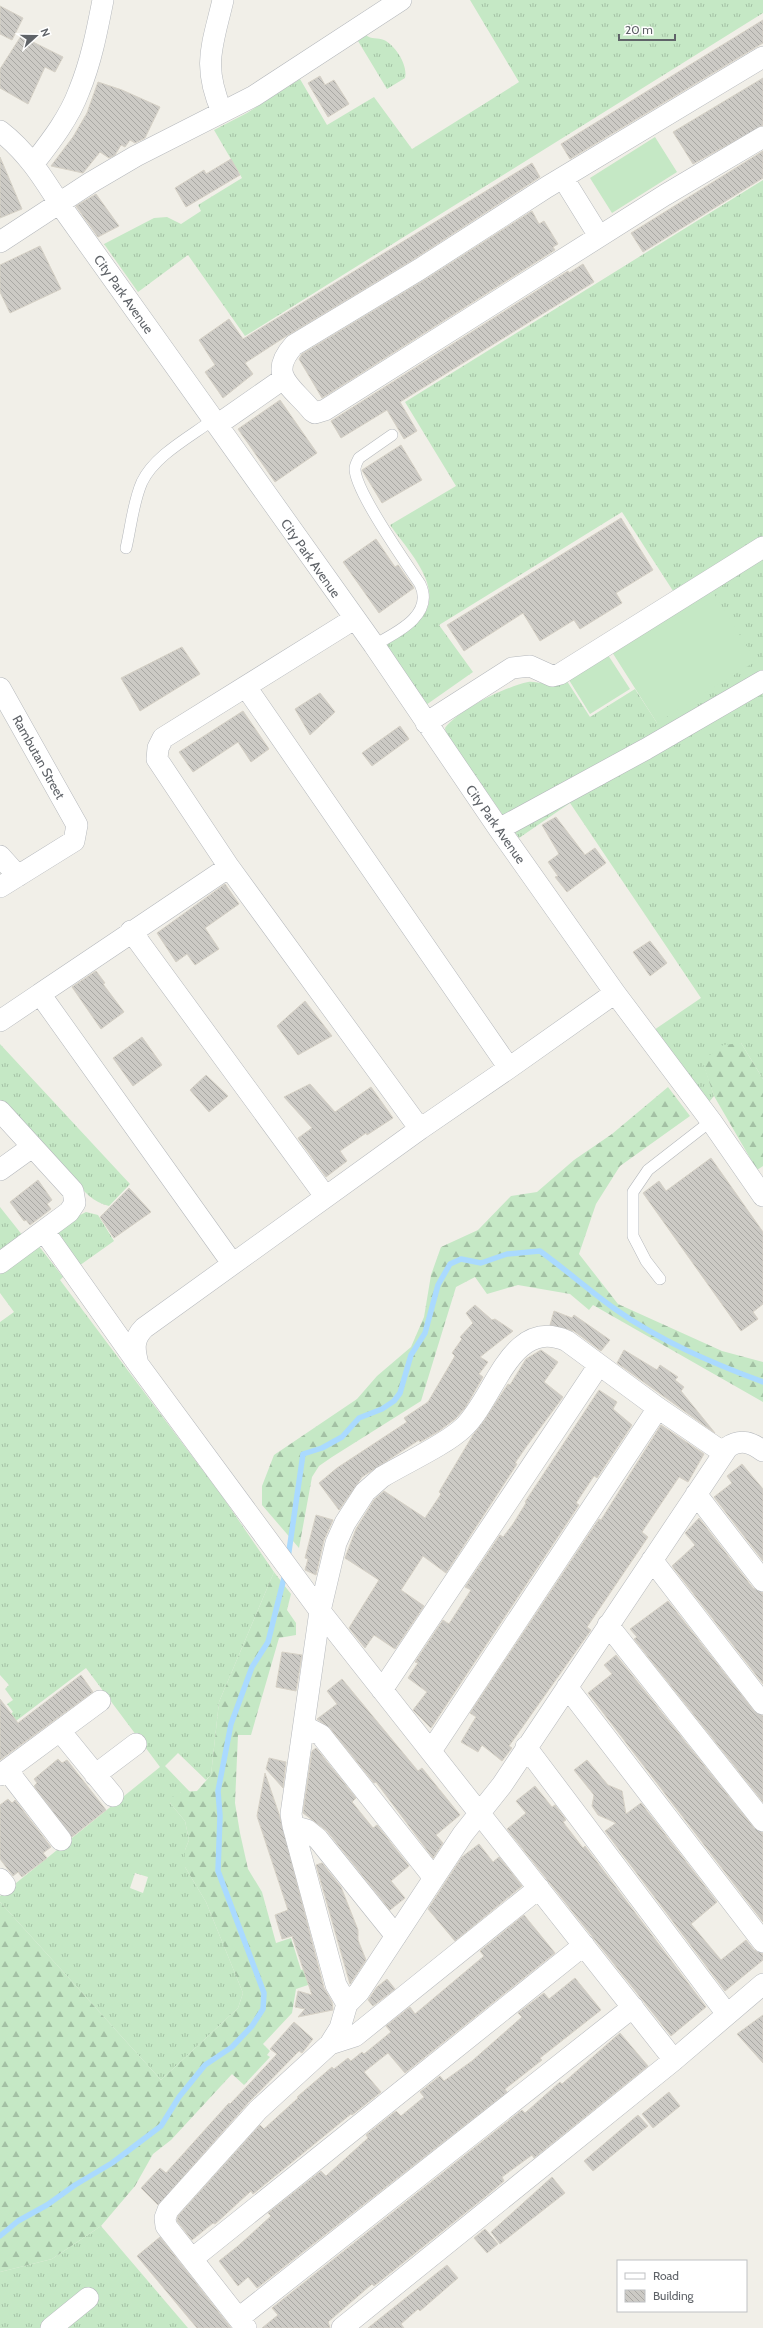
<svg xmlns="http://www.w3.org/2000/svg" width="763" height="2328" font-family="Cabin,sans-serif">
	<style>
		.grass { fill: url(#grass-tufts); fill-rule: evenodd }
		.forest { fill: url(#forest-firs) }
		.pitch { fill: #c5e8c5 }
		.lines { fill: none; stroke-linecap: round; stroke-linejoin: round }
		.stream { stroke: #aadaff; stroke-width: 5.5 }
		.building { fill: url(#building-back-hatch); stroke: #d6d1c6 }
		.lane-casing { stroke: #b5b8bc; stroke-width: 12 }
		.street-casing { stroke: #b5b8bc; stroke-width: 22 }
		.lane { stroke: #fff; stroke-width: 11 }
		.street { stroke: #fff; stroke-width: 21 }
		.labels { text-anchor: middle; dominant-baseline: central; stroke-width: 3; stroke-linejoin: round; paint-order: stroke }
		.street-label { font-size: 13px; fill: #5f6368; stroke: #fff }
	</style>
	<defs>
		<pattern id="grass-tufts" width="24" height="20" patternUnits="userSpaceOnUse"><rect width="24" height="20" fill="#c5e8c5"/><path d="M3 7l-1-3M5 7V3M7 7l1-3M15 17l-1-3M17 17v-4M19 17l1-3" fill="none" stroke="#a3c0a4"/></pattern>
		<pattern id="forest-firs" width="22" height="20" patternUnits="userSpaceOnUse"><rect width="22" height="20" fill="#c5e8c5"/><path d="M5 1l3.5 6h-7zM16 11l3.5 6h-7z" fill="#a3c0a4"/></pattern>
		<pattern id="building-back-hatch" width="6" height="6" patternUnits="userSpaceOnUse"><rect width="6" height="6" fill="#cccac5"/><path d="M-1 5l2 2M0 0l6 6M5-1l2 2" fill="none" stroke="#a9a8a4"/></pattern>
	</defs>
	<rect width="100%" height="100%" fill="#f1efe8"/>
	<path class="grass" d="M470 0H763V13L245 336 188 255 138 292 104 244 154 218 167 217 181 224 201 211 198 205 242 178 214 130 247 113 300 79 327 125 374 97 412 149 519 82Z
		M366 35C371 40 378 37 384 40 396 46 408 65 405 78L387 89 358 41Z
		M763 180V1079L741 1043 703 1062 714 1096 709 1102 654 1030 701 998 570 803 519 838 446 734 445 728C460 709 505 687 528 682 534 681 541 684 547 683 553 682 559 680 565 678L590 717 635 689 657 723 675 594 622 512 439 625 473 672 426 705 385 646C398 637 416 627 425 613 442 584 406 548 390 525L456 486 405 402Z
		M0 1044 130 1184 109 1206C93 1202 84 1192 74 1179L0 1100Z
		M0 1207 23 1236 0 1252Z
		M86 1212 98 1215 114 1241 76 1268 53 1235 80 1215Z
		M38 1245 63 1277 60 1280 222 1496 274 1572 219 1702 211 1775 206 1780 178 1753 165 1766 190 1792H181L170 1803 185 1821 189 1840 185 1850V1867L206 1902 243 1993 238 2008 161 2080 0 1902V1896L160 1767 86 1668 0 1733V1722L13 1712 7 1704 13 1700 5 1689 9 1685 0 1675V1322L14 1312 0 1293V1273ZM135 1873 148 1877 143 1893 130 1888Z
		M101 2226 188 2328H0V2272L52 2259Z"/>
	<path class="forest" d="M741 1043 763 1079V1166L757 1170 714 1096 702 1061 723 1045Z
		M668 1087 690 1116 620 1166 596 1204 579 1254 618 1304 722 1351 763 1362V1402L593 1305 589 1310 570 1294 518 1285 487 1294 475 1277 456 1287 421 1401 332 1457 319 1466 312 1477 299 1548 262 1505V1486L274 1455 357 1399 377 1376 411 1347 424 1317 431 1275 441 1247 478 1230 511 1196 537 1192 574 1160 612 1134Z
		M274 1572 291 1594 287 1610 296 1623V1635L279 1638 251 1735H238L235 1803 240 1833 248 1869 262 1892 276 1943 291 1938 301 1970 315 1966 320 1981 296 1989 292 2013 263 2044 270 2051 267 2055 270 2057 244 2085 232 2074 171 2140 153 2154 135 2186 101 2226 52 2259 0 2272V1902L161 2080 238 2008 243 1993 206 1902 185 1867V1850L189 1840 185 1821 170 1803 173 1796 181 1792 197 1791 211 1775 219 1702Z"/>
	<path class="pitch" d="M655 137 677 172 612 213 590 178Z
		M711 589 756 661 657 723 612 652Z
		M608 655 630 689 590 714 569 680Z"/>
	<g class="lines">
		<path class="stream" d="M288 1558 303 1454 322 1448 342 1437 359 1418 382 1409 394 1401 400 1393 411 1355 425 1333 438 1285 450 1264 461 1259 481 1263 507 1254 540 1251C566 1270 590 1291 615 1309 660 1341 712 1363 763 1382
			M0 2236 18 2221 47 2205 75 2185 112 2163 161 2126 179 2097 205 2065 232 2047 252 2026 263 2009 264 1993 218 1871 220 1816 218 1791 231 1724 252 1667 268 1642 285 1574"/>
	</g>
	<path class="building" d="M0 6 23 18 12 40 0 34Z
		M763 20V43L570 159 561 144Z
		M21 36 63 57 55 72 45 67 28 104 0 88V69Z
		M320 76 325 85 334 80 349 104 328 117 308 83Z
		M763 78V125L693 164 673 132Z
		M98 82 122 90 160 107 145 138 135 143 130 140 125 147 121 145 115 155 109 158 100 152 83 173 51 166 73 137 87 113Z
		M763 151V178L643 252 631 233Z
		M0 157 22 209 0 218Z
		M231 159 240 175 186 207 175 188 204 170 206 174Z
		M532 163 540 177 414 259 288 335 245 363 253 374 223 398 205 372 215 365 199 340 229 319 243 339Z
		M96 194 119 226 98 237 76 206Z
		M532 211 539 224 544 221 558 244 553 247 555 250 322 398 299 359 302 354 426 279Z
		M40 246 61 289 10 313 0 292V265Z
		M583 264 594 282 400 402 417 431 404 439 387 410 341 438 331 421 568 271 569 273Z
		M280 400 317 453 275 482 238 429Z
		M401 445 422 480 382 503 362 470Z
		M621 518 653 570 616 593 622 603 580 629 574 620 540 641 523 613 464 651 447 625Z
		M376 539 395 567 398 565 414 588 379 613 343 562Z
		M182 647 200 674 140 711 121 678Z
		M320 693 335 712 310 735 295 709Z
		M243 711 269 749 251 762 238 742 193 772 179 752Z
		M400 726 409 739 372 766 362 753Z
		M556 817 585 855 595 848 606 863 567 892 555 877 558 876 548 862 559 854 542 825Z
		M225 884 239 904 205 928 219 949 195 965 187 954 176 962 157 933Z
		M650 941 667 963 650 976 633 952Z
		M96 971 105 983 103 984 124 1012 101 1029 72 987Z
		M305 1001 332 1036 298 1055 277 1026Z
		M142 1037 162 1065 133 1086 113 1058Z
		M206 1075 228 1096 209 1112 190 1090Z
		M310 1084 335 1112 371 1087 393 1118 367 1135 366 1133 340 1151 347 1161 326 1177 298 1138 312 1128 284 1097Z
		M711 1158 763 1232V1304L753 1312 758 1319 741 1331 643 1193 659 1181 666 1191Z
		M38 1180 52 1200 47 1204 51 1209 30 1225 26 1220 24 1221 10 1202Z
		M129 1188 151 1212 114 1238 100 1217Z
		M475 1305 492 1320 495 1319 513 1331 480 1357 488 1362 479 1374 483 1377 465 1408 455 1419 439 1431 420 1442 419 1440 362 1477 339 1510 319 1483 337 1468 407 1422 404 1418 428 1402 455 1356 452 1353 462 1339 460 1337 473 1323 466 1313Z
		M554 1311 572 1318 574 1315 610 1340 601 1351 574 1331 550 1325Z
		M541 1350 558 1362 544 1382 563 1397 526 1447 515 1463 517 1464 446 1573 423 1556 401 1590 424 1606 395 1649 374 1635 365 1648 349 1628 379 1580 345 1558 356 1529 374 1500 384 1491 425 1518 441 1494 439 1492 473 1435 484 1421 508 1384 510 1385 526 1359Z
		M624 1350 657 1370 660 1365 678 1377 675 1380 684 1387 681 1391 715 1433 617 1363Z
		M599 1390 617 1402 613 1409 632 1425 597 1478 594 1476 576 1503 579 1505 431 1728 413 1710 427 1692 408 1678 418 1663 415 1662 443 1620 449 1624 471 1590 465 1587 500 1535 503 1537 513 1524 526 1503 525 1502Z
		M661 1425 704 1454 688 1482 679 1477 642 1532 648 1537 587 1627 591 1630 509 1746 512 1748 502 1761 482 1745 478 1752 461 1742 476 1717 470 1713 599 1519 601 1520Z
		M742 1464 763 1489V1561L714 1497 732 1483 727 1476Z
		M316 1515 333 1520 324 1540 316 1575 305 1570 308 1559 305 1558Z
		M699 1518 753 1588 763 1593V1684L672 1566 695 1545 685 1533Z
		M668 1601 754 1711 763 1716V1802L634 1639 637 1637 630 1629Z
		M282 1652 302 1655 296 1691 276 1687Z
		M616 1655 754 1828 763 1833V1922L588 1693 612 1674 604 1665Z
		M81 1675 93 1692 0 1760V1699L18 1723Z
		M342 1679 418 1771 422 1768 460 1815 436 1835 443 1843 433 1858 376 1782 374 1783 330 1728 317 1719 337 1704 327 1691Z
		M316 1748 356 1798 352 1802 373 1828 377 1825 409 1866 391 1881 405 1898 390 1910 327 1831 303 1813 312 1751Z
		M269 1758 286 1762 283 1788 266 1769Z
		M58 1759 62 1763 67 1760 106 1810 72 1837 34 1786 37 1783 34 1779Z
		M587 1760 608 1785 622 1791 626 1814 641 1803 717 1902 691 1924 721 1960 746 1940 754 1950 763 1954V1960L725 1991 605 1831 616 1823 598 1815 592 1806 594 1795 574 1770Z
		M265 1773 279 1814 324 1988 332 2002 333 2010 298 2017 305 2009 295 2007 298 1991 312 1995 292 1936 282 1939 275 1915 288 1910 257 1816Z
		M535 1786 552 1807 555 1805 566 1820 563 1822 583 1848 585 1846 706 2007 671 2036 507 1829 526 1813 516 1801Z
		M8 1799 12 1803 15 1800 51 1847 43 1853 47 1858 22 1877 18 1872 13 1876 0 1859V1805Z
		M479 1844 493 1862 499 1857 522 1886 455 1941 428 1909 462 1857Z
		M322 1863 341 1887 358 1930V1940L366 1960 350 1984 316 1865Z
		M524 1915 555 1953 405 2073 388 2053 364 2072 381 2092 352 2115 351 2114 253 2194 251 2191 215 2224 213 2223 192 2240 177 2221 178 2216 260 2125 264 2129 298 2098 297 2097 332 2067 334 2069 348 2058 351 2061 362 2052 364 2054 391 2032 386 2026 410 2007 415 2014 484 1956 480 1951Z
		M575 1978 601 2010 540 2058 542 2060 505 2089 507 2092 257 2288 248 2277 238 2286 219 2261 238 2246 271 2216 268 2213 321 2171 326 2176 368 2138 366 2135 396 2111 401 2116 424 2097 420 2092 440 2076 444 2081 472 2061 522 2017 518 2013 544 1993 549 1999Z
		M387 1979 395 1989 373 2006 368 2000 377 1987Z
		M763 2015V2063L737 2034Z
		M294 2022 313 2039 302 2053 299 2051 249 2102 158 2205 141 2188 160 2168 166 2173 229 2103 230 2104 252 2081 277 2054 270 2049Z
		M620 2033 648 2066 534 2158 532 2155 502 2177 504 2181 485 2197 374 2286 372 2284 328 2322 330 2328H262L278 2315 272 2308 522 2110 525 2113 560 2082 562 2084Z
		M669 2092 680 2106 653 2128 642 2114Z
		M638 2115 648 2126 593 2171 584 2161Z
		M552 2177 565 2193 500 2244 491 2232Z
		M485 2229 498 2244 487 2253 474 2238Z
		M160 2237 231 2328H197L137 2256Z
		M447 2265 458 2278 420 2311 418 2309 401 2324 404 2328H368Z"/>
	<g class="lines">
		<defs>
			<path id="lane" d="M126 548C131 527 133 502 142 482 155 455 190 437 214 419
				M374 645C396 633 435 615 420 584 406 563 355 491 355 469 355 465 357 462 359 458L392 435
				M660 1279 646 1261 633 1236V1192L648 1170 711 1121"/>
			<path id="street" d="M763 57 547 187 420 269 294 345C266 376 293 387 312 411L315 413 325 410 665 195 763 137
				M222 112C202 65 212 47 223 0
				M0 131C26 151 42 176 59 203L374 645 499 829 615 993 711 1121 763 1196
				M34 163C51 141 69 118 79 91 91 62 97 31 103 0
				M563 178 599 236
				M0 242 90 183 136 156 254 96 401 0
				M217 425 283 379
				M354 619 163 738 158 748 157 759 229 867 420 1129
				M246 687 509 1068
				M0 688 77 825 74 841 0 887
				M426 723 512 668 530 666 552 676 560 674 763 547
				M499 829 646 749 763 681
				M0 856 18 876
				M229 867 40 994 232 1263
				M131 931 325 1196
				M0 1021 40 994
				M0 1111 73 1191 75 1203 69 1212 0 1263
				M0 1170 32 1147
				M44 1231 138 1364 320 1611 674 2060
				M138 1364C134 1349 133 1339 144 1328L420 1129 509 1068 615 993
				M696 1494 763 1581
				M652 1560 763 1704
				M608 1625 763 1821
				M567 1687 763 1942
				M382 1690 599 1365
				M304 1726 321 1735 434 1878
				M60 1731 113 1796
				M526 1747 727 2014
				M431 1751 658 1408
				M7 1770 61 1840
				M0 1775 100 1701
				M95 1775 136 1744
				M293 1826 307 1830 318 1839 396 1936
				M0 1879 5 1885
				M347 2004 336 1985 293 1826 291 1814 320 1611 336 1543 345 1523 365 1492 382 1477C405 1463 445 1445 463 1428 495 1399 510 1316 567 1341L658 1408 724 1453
				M330 2044 355 2036 539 1888
				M192 2259 584 1945
				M239 2318 633 2007
				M51 2328 88 2298
				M246 2328 166 2226 165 2218 168 2210 258 2110 330 2044 340 2028 347 2004 359 1992 463 1834 502 1785 728 1447C741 1438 752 1443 763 1451
				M342 2328 674 2060 763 1984"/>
		</defs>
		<use href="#lane" class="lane-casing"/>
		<use href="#street" class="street-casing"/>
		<use href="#lane" class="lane"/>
		<use href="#street" class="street"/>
	</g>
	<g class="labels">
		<g class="street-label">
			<text transform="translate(124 294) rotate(55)">City Park Avenue</text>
			<text transform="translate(311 558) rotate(55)">City Park Avenue</text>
			<text transform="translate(39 757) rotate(61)">Rambutan Street</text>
			<text transform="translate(496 824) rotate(55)">City Park Avenue</text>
		</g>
	</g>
	<rect x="617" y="2260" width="130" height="52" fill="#ffffff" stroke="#bfc1c3"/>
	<rect x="625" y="2273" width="20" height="6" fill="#ffffff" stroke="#bfc1c3"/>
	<text x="653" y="2280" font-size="12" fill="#5f6368">Road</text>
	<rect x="625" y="2290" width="20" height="12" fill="url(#building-back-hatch)" stroke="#bfc1c3"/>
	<text x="653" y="2300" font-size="12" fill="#5f6368">Building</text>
	<g transform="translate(36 36) rotate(69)" stroke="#ffffff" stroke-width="3" paint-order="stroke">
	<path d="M0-3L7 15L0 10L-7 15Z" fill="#5f6368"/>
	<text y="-6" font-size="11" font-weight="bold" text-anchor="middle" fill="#5f6368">N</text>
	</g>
	<path d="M619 34v6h56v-6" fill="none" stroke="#5f6368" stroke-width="2"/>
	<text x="625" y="34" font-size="12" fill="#5f6368" stroke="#ffffff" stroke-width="3" paint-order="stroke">20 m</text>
</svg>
